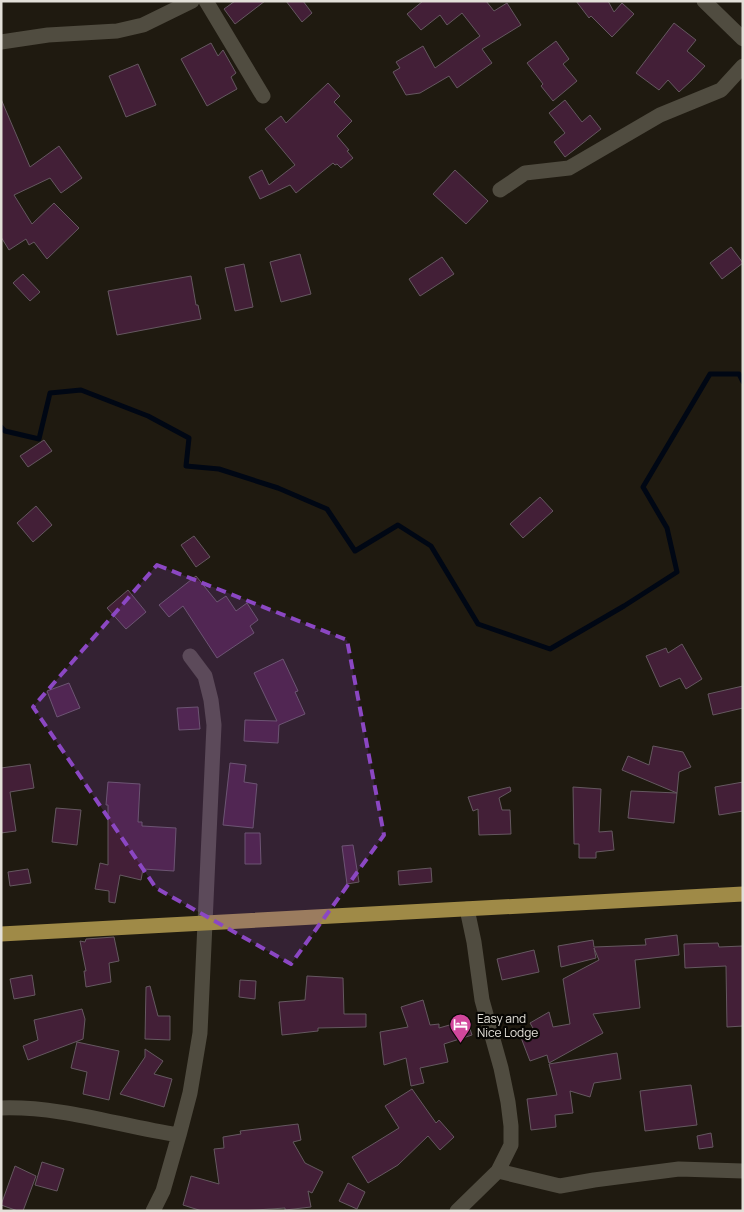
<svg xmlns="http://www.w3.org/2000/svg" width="744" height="1212" font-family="Manrope,sans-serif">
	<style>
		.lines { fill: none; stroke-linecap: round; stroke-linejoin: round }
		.stream { stroke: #000714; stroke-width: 5 }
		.building { fill: #431f37; stroke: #655860 }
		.minor { stroke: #504c40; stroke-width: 15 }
		.major { stroke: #9f8a47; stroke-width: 15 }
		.marked { fill: #8b47c3; fill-opacity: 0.2; stroke: #8b47c3; stroke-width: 4; stroke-dasharray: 10 6; stroke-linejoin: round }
		.labels { text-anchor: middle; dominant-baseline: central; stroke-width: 4.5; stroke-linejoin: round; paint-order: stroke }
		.poi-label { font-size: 12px; fill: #e3e0d9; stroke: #070603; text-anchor: start }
	</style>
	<rect width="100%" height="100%" fill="#1f1a10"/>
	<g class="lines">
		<path class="stream" d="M1 427 5 431 39 439 50 393 81 390 148 416 189 438 186 466 219 469 278 488 327 509 355 551 398 525 431 546 478 624 550 649 624 606 677 572 667 528 643 487 710 374H739L743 382"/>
	</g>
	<path class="building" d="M235 1H265L235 24 224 9Z
		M286 1H303L312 13 302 22Z
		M423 1H486L494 11 507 3 521 25 482 49 492 63 457 88 449 76 420 93 406 95 393 72 400 68 396 62 423 46 435 68 480 36 462 13 447 25 440 15 421 30 407 14Z
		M576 1H608L614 12 622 3 634 14 612 37 591 16 589 18Z
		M674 23 696 40 687 51 705 66 692 80 679 92 668 80 659 90 636 73Z
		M556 41 569 59 563 64 577 81 553 101 541 86 543 84 527 63Z
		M211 43 218 56 223 50 236 73 231 77 237 89 207 106 181 59Z
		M138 64 156 105 126 117 109 76Z
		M328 83 340 96 334 102 352 121 337 136 349 150 347 151 353 158 341 168 337 164 335 165 333 163 296 193 290 185 260 199 249 177 262 170 269 185 295 165 265 129 281 116 286 123Z
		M1 99 30 167 59 146 82 178 61 193 50 178 14 195 32 224 54 203 79 228 47 259 34 242 29 245 26 239 9 250 1 237Z
		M565 100 582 122 590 115 601 129 565 157 554 142 565 133 549 113Z
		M455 170 488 201 466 224 433 194Z
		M731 247 743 263 722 279 710 263Z
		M300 254 311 294 281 302 270 262Z
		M442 257 454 274 420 296 409 279Z
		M244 264 253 307 235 311 225 268Z
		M23 274 40 292 30 301 13 283Z
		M191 276 196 305H198L201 319 117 335 108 291Z
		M44 440 52 451 28 467 20 456Z
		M540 497 553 511 523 538 510 524Z
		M36 506 52 525 33 542 17 523Z
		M194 536 210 557 196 567 181 545Z
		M196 576 217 602 226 596 236 611 247 603 258 620 250 626 254 633 217 658 183 606 169 617 159 605Z
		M128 590 146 612 126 629 107 608Z
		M682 644 702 679 686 689 680 678 660 687 646 656 666 648 668 653Z
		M283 659 298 691 295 692 305 714 279 725 278 743 244 741 245 720 277 721 254 673Z
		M69 683 80 708 57 717 47 691Z
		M743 686V708L713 715 708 694Z
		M198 707 200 729 179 730 177 708Z
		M653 746 683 752 691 767 679 772 677 793 622 770 628 756 649 765Z
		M230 763 246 765 244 782 257 784 253 828 223 825Z
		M30 764 34 788 10 792 16 831 1 833V768Z
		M108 782 140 784 138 822H142V826L176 828 174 871 143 869 141 880 120 875 115 903 109 902V891L95 889 100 863 108 865V805H106Z
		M743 782V811L719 815 715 787Z
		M510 787 511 791 499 798 502 810H510L511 834 479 835 478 809 473 811 468 797Z
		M573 787 601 789 599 832 612 831 614 850 596 852V858H579V844H574Z
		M631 791 677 793 674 823 628 818Z
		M56 808 81 810 77 845 52 842Z
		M245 833H260L261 864H245Z
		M353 845 359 882 347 884 342 846Z
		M431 868 432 882 399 885 398 871Z
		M28 869 31 883 10 886 8 872Z
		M677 935 679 955 635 960 640 1008 593 1014 603 1033 549 1063 547 1055 530 1061 520 1035 534 1030 530 1023 549 1012 553 1027 570 1024 563 979 599 960 594 948 596 958 561 967 558 946 593 940 594 947 646 945 645 939Z
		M114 937 119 961 109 963 111 982 86 987 84 971H86L80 941 85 942 86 939Z
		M718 943 719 947 743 946V1026L727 1027 726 966 685 968 684 944Z
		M534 950 539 972 502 980 497 959Z
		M32 975 35 995 14 999 10 979Z
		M307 976 343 978 344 1014H366V1027L318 1028V1031L282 1035 279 1002 305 1000Z
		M240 980 256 981 255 999 239 997Z
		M150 986 158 1016H170V1040L145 1039 146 987Z
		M423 1000 430 1025 439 1024V1028L467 1020 472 1035 444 1044 448 1062 420 1068 424 1083 411 1086 406 1058 384 1065 380 1032 408 1027 401 1007Z
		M82 1009 85 1019 83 1039 28 1060 23 1046 38 1040 34 1020Z
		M77 1042 119 1051 109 1100 83 1094 87 1072 71 1068Z
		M145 1049 163 1061 154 1074 172 1079 164 1107 120 1094 145 1057Z
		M617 1053 621 1079 594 1083 590 1097 570 1091 573 1113 555 1115 556 1127 531 1130 527 1099 557 1095 549 1064Z
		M691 1085 697 1125 645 1131 640 1091Z
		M412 1089 436 1123 439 1120 454 1137 440 1150 428 1136 398 1165 368 1183 352 1157 399 1128 385 1106Z
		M298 1124 301 1140 293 1142 305 1163 323 1172 312 1193 308 1191 311 1207 285 1210V1208L241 1211H202L183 1205 191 1176 219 1184 214 1149 224 1148 223 1137 241 1134 240 1131Z
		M711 1133 713 1147 699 1149 697 1136Z
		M42 1162 64 1169 57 1191 35 1185Z
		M15 1166 36 1176 23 1211H18L1 1205Z
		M348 1183 365 1192 357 1209 339 1201Z"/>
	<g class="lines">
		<path class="minor" d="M206 1 263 96
			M704 1 743 39
			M1 42 48 35 117 31 143 25 192 1
			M500 190 525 173 569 168 660 115 721 90 743 66
			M1 1108C63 1106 119 1126 179 1135
			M498 1171 560 1186 594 1180 679 1169 743 1171
			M153 1211 163 1191 179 1135 190 1093 200 1033 214 725 211 700 205 676 190 656
			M457 1211 498 1171 511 1145V1126L508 1102 501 1068 482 1000 474 942 467 909"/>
		<path class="major" d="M1 934 743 894"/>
	</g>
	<path class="marked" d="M157 565 347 640 384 835 291 964 156 888 33 707Z"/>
	<defs>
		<symbol id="hotel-pin" viewBox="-11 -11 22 30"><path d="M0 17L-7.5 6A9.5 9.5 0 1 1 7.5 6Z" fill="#d1479c" stroke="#070603"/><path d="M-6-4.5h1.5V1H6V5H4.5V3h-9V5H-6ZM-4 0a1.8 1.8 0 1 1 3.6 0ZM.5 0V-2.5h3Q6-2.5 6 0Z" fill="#fff"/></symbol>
	</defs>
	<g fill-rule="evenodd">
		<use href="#hotel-pin" x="448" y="1012" width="25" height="34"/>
	</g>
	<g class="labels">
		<g class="poi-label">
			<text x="477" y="1018">Easy and<tspan x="477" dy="14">Nice Lodge</tspan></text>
		</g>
	</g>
	<rect width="744" height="1212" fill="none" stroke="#e3e0d9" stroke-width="5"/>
</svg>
